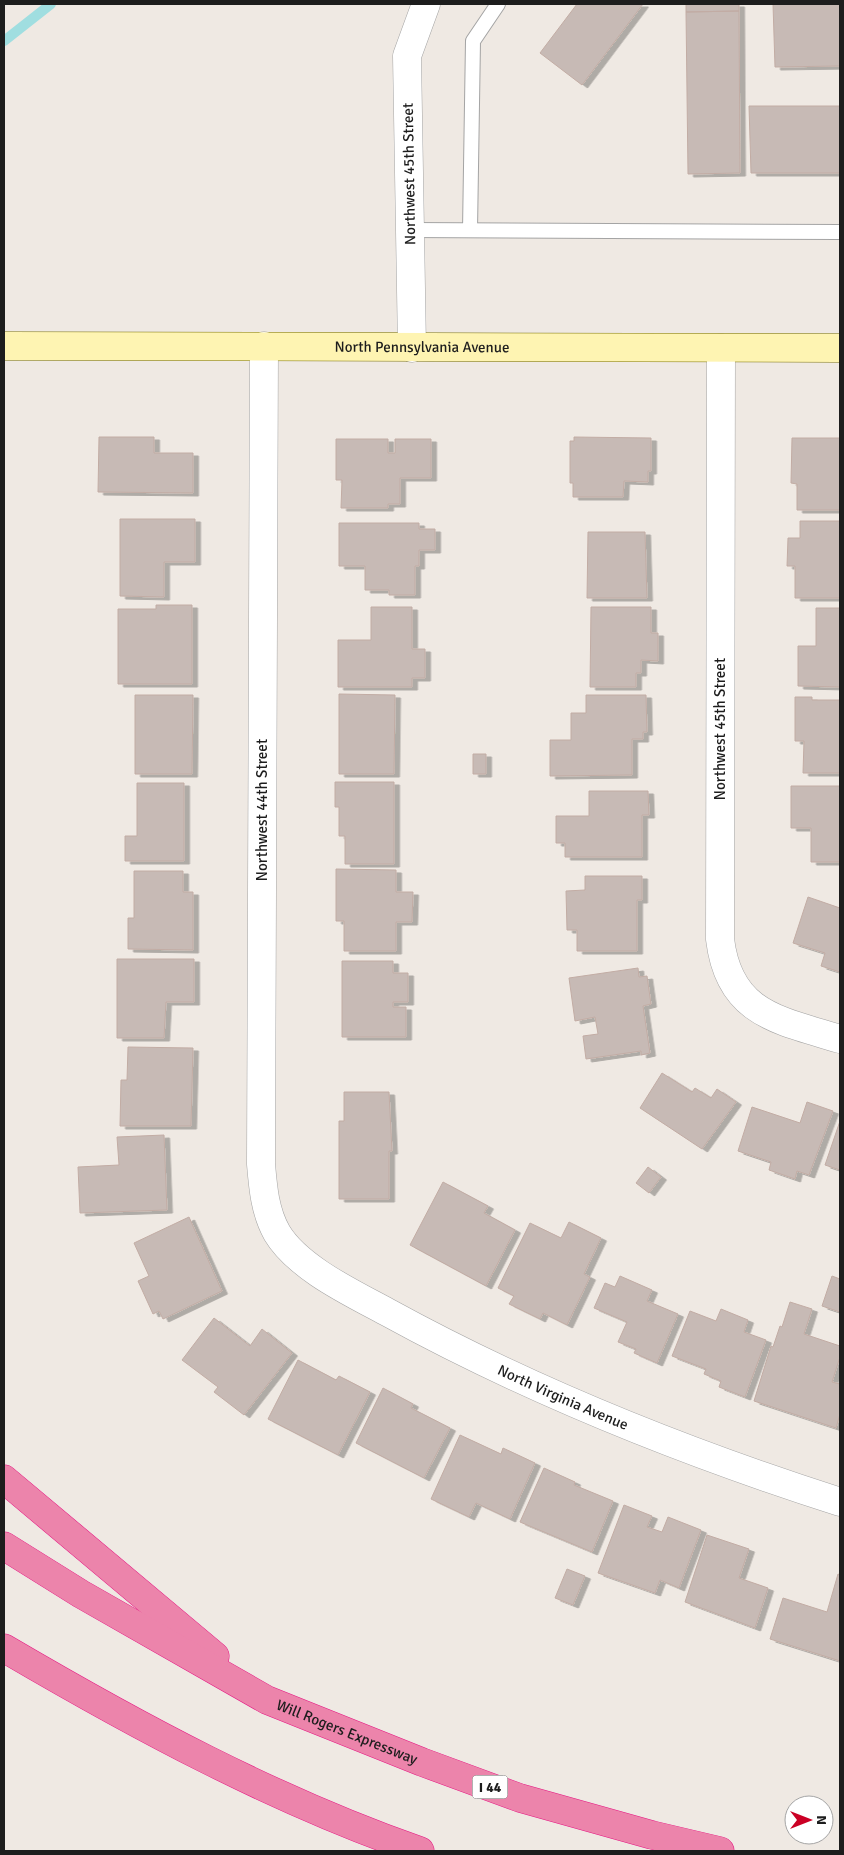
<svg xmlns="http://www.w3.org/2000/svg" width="844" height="1855" font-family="Signika,sans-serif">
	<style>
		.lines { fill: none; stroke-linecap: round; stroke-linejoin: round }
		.stream { stroke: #a0dee0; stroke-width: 10 }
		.building { fill: #c7bab5; stroke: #c2aca4; filter: url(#shadow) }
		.lane-casing { stroke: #a4a4a4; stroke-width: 16 }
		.street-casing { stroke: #a4a4a4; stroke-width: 29 }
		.secondary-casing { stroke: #797000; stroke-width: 29 }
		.highway-casing { stroke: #e51884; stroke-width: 29 }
		.lane { stroke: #fff; stroke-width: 14 }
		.street { stroke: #fff; stroke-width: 28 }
		.secondary { stroke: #fef4b2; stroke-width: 28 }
		.highway { stroke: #ec84ab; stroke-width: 28 }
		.labels { text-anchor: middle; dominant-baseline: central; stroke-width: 4.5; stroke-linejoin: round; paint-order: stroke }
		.shield { fill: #fff; stroke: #616161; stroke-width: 1 }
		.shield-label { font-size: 14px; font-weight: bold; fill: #1d1d1d }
		.street-label { font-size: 15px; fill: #1d1d1d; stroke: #fff }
	</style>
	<defs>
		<filter id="shadow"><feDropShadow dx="5.5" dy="3" stdDeviation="0" flood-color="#0004"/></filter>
	</defs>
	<rect width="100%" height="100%" fill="#efe9e3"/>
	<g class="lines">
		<path class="stream" d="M4 41 51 4"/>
	</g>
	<path class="building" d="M577 4H643L582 85 540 53Z
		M686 4H739V11L686 12Z
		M773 4H840V66L775 67Z
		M739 11 740 173 688 174 686 12Z
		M749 106H840V173H751Z
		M99 437H154V453H193V493L98 492Z
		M574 437 651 438V471H648V482L624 481 623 497H573V483H570V441H574Z
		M792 438H840V510H797V484L791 483Z
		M336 439H388V453H395V439H431V478H400V504H388V508H341L342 480H336Z
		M120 519H195V562H164V597L120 596Z
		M800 521H840V598H795V566H787L788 538H800Z
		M339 523H419V529H435V550H419V566H415V595H389V590H365V566H339Z
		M588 532H645L647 598H587Z
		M156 605H192V684H118V609H156Z
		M371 607H412V649H425V678H412V687H338V640H371Z
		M591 607H651V633H658V661L641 660V673H636V687H590Z
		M816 608H840V687L798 686V646H816Z
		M339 694 395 695 394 774H339Z
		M135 695H193L192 774H135Z
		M586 695H646L647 732H643V739H632V775L550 776V740H571V713H586Z
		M795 697H812V700H840V773H803L804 741H795Z
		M473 754H486V774H473Z
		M335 782H394V864H345V836H339V807H335Z
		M137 783H184V861H125V836H137Z
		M791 786H840V862H811V828H791Z
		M589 791H648L649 815H642V857H565V843H556V816H589Z
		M336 869 396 870V892H413L412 922H396V951H344V921H336Z
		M134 871H183V892H193V950L128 949V918H134Z
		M585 876H642V900H637V951H577V930H567L566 891 585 890Z
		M808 897 840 908V972L821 966 825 953 793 943Z
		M117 959H194V1002H166L164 1038H117Z
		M342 961H393V973H408V1002H393V1007H406V1037H342Z
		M638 968 639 977 647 976 651 1004 643 1006 650 1053 641 1055V1051L586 1059 583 1036 598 1034 595 1017 575 1021 569 978Z
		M128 1047 193 1048 191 1126H120L121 1080H127Z
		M662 1073 692 1092 695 1088 711 1098 717 1089 736 1102 702 1149 640 1108Z
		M344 1092H389L392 1151H389V1199H339V1121H344Z
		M807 1102 833 1111 809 1175 797 1171 795 1179 769 1170 771 1162 738 1151 752 1107 800 1123Z
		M840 1121V1170L825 1165Z
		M164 1135 167 1210 80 1213 78 1167 119 1165 117 1137Z
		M648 1167 661 1177 649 1193 636 1183Z
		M443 1182 488 1206 484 1213 515 1230 486 1286 410 1245Z
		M189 1217 222 1291 163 1319 159 1311 153 1314 138 1281 149 1276 134 1243Z
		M569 1222 601 1238 584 1274 590 1277 567 1325 543 1313 540 1319 509 1304 514 1296 498 1288 530 1223 561 1238Z
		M620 1276 652 1290 647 1301 678 1314 657 1363 634 1353 636 1349 618 1342 627 1322 594 1308 605 1283 615 1287Z
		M832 1276 840 1279V1312L822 1306Z
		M790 1302 812 1309 804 1334 840 1346V1357L832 1382 840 1384V1414L836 1428 754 1401 771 1346 773 1347 780 1326 782 1327Z
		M721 1309 748 1320 744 1332 766 1340 745 1397 719 1387 721 1381 704 1374 706 1369 672 1356 690 1311 716 1321Z
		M214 1318 250 1346 262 1329 292 1353 244 1415 214 1392 218 1387 182 1360Z
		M298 1360 336 1380 339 1376 370 1392 338 1455 268 1419Z
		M383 1388 413 1404 411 1408 450 1428 424 1478 356 1443Z
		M460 1435 501 1454 503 1448 535 1463 510 1519 476 1503 469 1517 431 1499Z
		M544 1468 575 1482 574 1485 613 1501 592 1552 520 1522Z
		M624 1505 652 1516 647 1527 662 1532 668 1517 701 1530 679 1588 660 1580 655 1593 598 1573Z
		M707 1535 749 1549 739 1578 768 1588 755 1628 685 1602Z
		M567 1569 585 1576 573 1605 555 1598Z
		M838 1574 840 1575V1661L770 1639 783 1598 827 1612Z"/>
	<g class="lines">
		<defs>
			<path id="lane" d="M409 230 840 232
				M470 230 473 41 498 4"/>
			<g id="street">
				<path id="s1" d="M264 346 261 1164C263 1188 265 1212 277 1233 298 1268 352 1293 387 1312 531 1391 684 1452 840 1502"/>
				<path d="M412 348 407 56 426 4"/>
				<path d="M721 348 720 939C729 1014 778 1020 840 1039"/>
			</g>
			<g id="secondary">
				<path id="s2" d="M4 346 840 348"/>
			</g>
			<g id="highway">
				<path d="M4 1479 215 1656"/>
				<path id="s3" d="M4 1546 81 1594 267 1700 422 1762 520 1798 652 1835 720 1851"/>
				<path d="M4 1648C137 1726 274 1800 420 1851"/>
			</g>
		</defs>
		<use href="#lane" class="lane-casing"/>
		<use href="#street" class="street-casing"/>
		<use href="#secondary" class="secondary-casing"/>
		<use href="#highway" class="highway-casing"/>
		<use href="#lane" class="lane"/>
		<use href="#street" class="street"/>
		<use href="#secondary" class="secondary"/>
		<use href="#highway" class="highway"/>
	</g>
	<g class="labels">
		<rect class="shield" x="472.5" y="1775.5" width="35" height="23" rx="4"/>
		<g class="shield-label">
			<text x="490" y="1787">I 44</text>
		</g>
		<g class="street-label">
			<text transform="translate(409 174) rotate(-91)">Northwest 45th Street</text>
			<text stroke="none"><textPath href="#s2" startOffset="418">North Pennsylvania Avenue</textPath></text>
			<text transform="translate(720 729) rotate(-90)">Northwest 45th Street</text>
			<text transform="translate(262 810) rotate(-90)">Northwest 44th Street</text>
			<text stroke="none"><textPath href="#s1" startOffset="1222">North Virginia Avenue</textPath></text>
			<text stroke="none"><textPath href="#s3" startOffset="391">Will Rogers Expressway</textPath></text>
		</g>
	</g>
	<rect width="844" height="1855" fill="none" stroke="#1d1d1d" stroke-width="10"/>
	<g transform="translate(809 1820) rotate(90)"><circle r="24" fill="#ffffff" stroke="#a5a5a5"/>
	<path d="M0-4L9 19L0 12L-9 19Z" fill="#cb0025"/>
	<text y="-8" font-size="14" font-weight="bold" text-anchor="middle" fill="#1d1d1d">N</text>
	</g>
</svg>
